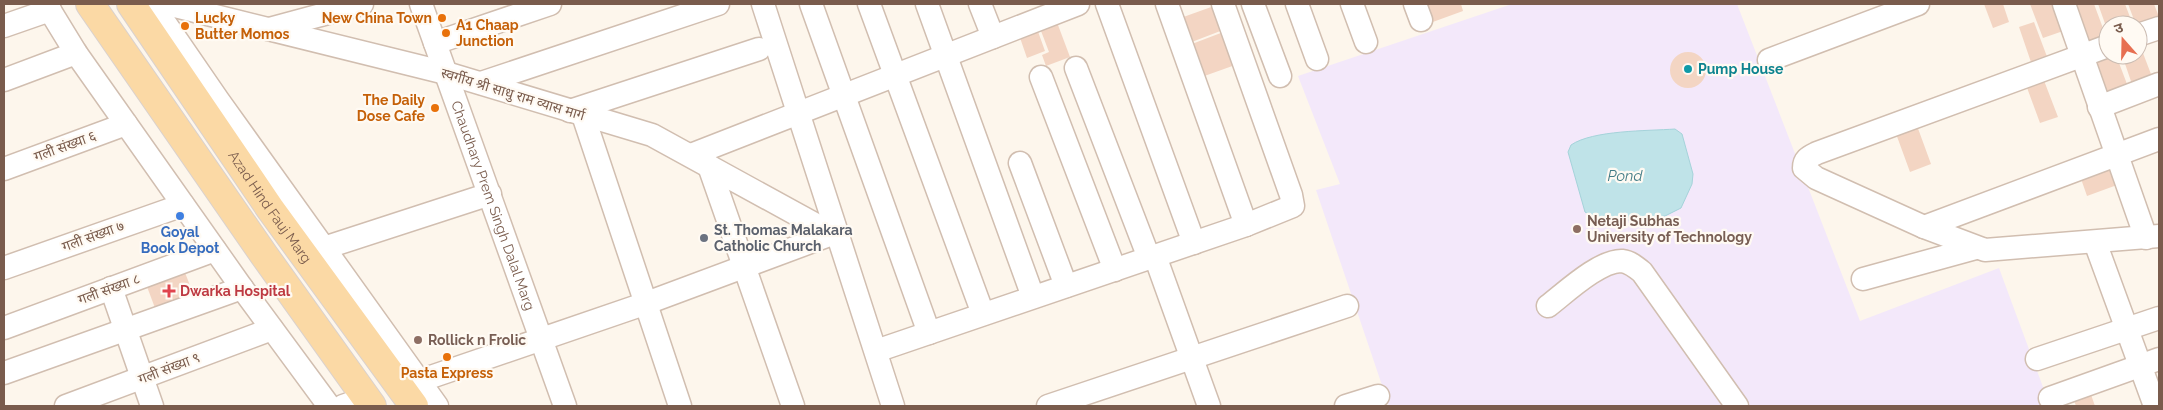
<svg xmlns="http://www.w3.org/2000/svg" width="2163" height="410" font-family="Raleway,'Noto Sans Devanagari',sans-serif">
	<style>
		.education { fill: #f3e8fa }
		.water { fill: #bfe3e8; stroke: #a5d3da }
		.building { fill: #f3d5c3 }
		.lines { fill: none; stroke-linecap: round; stroke-linejoin: round }
		.minor-casing { stroke: #d1beb0; stroke-width: 25 }
		.major-casing { stroke: #dad1cd; stroke-width: 30 }
		.minor { stroke: #fff; stroke-width: 22 }
		.major { stroke: #fbd9a5; stroke-width: 28 }
		.food-dot { fill: #e8710a; stroke: #fffaf3; stroke-width: 2 }
		.culture-dot { fill: #0f9aa8; stroke: #fffaf3; stroke-width: 2 }
		.shop-dot { fill: #3f7fe0; stroke: #fffaf3; stroke-width: 2 }
		.education-dot { fill: #8d6e63; stroke: #fffaf3; stroke-width: 2 }
		.worship-dot { fill: #6b7280; stroke: #fffaf3; stroke-width: 2 }
		.health-dot { fill: #e0444e; stroke: #fffaf3; stroke-width: 2 }
		.labels { text-anchor: middle; dominant-baseline: central; stroke-width: 4.5; stroke-linejoin: round; paint-order: stroke }
		.food-label { font-size: 14px; font-weight: bold; fill: #c56008; stroke: #fffaf3; text-anchor: start }
		.culture-label { font-size: 14px; font-weight: bold; fill: #0d838f; stroke: #fffaf3; text-anchor: start }
		.street-label { font-size: 14px; fill: #7a5c4d; stroke: #fffaf3 }
		.education-label { font-size: 14px; font-weight: bold; fill: #785e54; stroke: #fffaf3; text-anchor: start }
		.worship-label { font-size: 14px; font-weight: bold; fill: #5b616d; stroke: #fffaf3; text-anchor: start }
		.shop-label { font-size: 14px; font-weight: bold; fill: #366cbe; stroke: #fffaf3 }
		.health-label { font-size: 14px; font-weight: bold; fill: #be3a42; stroke: #fffaf3; text-anchor: start }
		.water-label { font-size: 15px; font-style: italic; fill: #437c86; stroke: #fffaf3 }
	</style>
	<rect width="100%" height="100%" fill="#fdf6ec"/>
	<path class="education" d="M1512 4H1737L1860 321 1999 268 2050 406H1389L1316 190 1340 184 1298 76Z"/>
	<path class="water" d="M1675 129 1682 134 1693 174 1692 184 1681 208 1665 216 1609 222 1598 220 1585 212 1568 152 1571 145C1593 130 1647 131 1675 129Z"/>
	<path class="building" d="M1423 4H1461L1463 11 1430 23Z
		M1984 4H2003L2009 22 1993 28Z
		M2030 4H2057L2066 30 2043 38Z
		M2073 4H2094L2107 39 2085 47Z
		M2098 4H2125L2133 25H2108V32Z
		M2128 4H2154L2159 17 2136 25Z
		M1214 6 1223 30 1184 45 1175 20Z
		M1055 17 1070 57 1046 66 1042 55 1049 52 1038 23Z
		M2034 22 2049 62 2033 68 2019 27Z
		M1036 26 1045 51 1027 58 1018 32Z
		M1226 31 1238 64 1196 79 1184 47Z
		M2138 40 2154 82 2134 90 2122 55H2138Z
		M1670 70a18 18 0 1 1 36 0a18 18 0 1 1-36 0Z
		M2116 55 2130 92 2106 101 2090 56Z
		M2043 78 2058 117 2040 123 2026 85Z
		M1916 123 1931 164 1910 172 1895 131Z
		M2109 163 2117 185 2087 196 2079 173Z
		M184 270 196 301 158 316 146 284Z
		M2089 389 2095 406H2076L2072 395Z"/>
	<g class="lines">
		<defs>
			<g id="minor">
				<path d="M46 4 76 53 242 288 329 406"/>
				<path d="M152 4 218 100 437 406"/>
				<path d="M167 4 446 73 652 135 838 237"/>
				<path id="s1" d="M421 4 565 406"/>
				<path d="M763 4 893 406"/>
				<path d="M811 4 929 333"/>
				<path d="M869 4 983 314"/>
				<path d="M927 4 1033 297"/>
				<path d="M980 4 993 37"/>
				<path d="M1107 4 1194 243"/>
				<path d="M1167 4 1246 225"/>
				<path d="M1253 4 1280 76"/>
				<path d="M1297 4 1317 59"/>
				<path d="M1352 4 1366 42"/>
				<path d="M1415 4 1421 20"/>
				<path d="M2064 4 2146 238"/>
				<path d="M4 26 50 10"/>
				<path d="M269 29 362 4"/>
				<path d="M2138 35 2159 28"/>
				<path d="M435 43 550 4"/>
				<path d="M2108 46 1817 153C1809 157 1804 159 1804 168L1816 178 1924 227 1985 250 2159 236"/>
				<path d="M1769 60 1918 4"/>
				<path d="M1076 68 1149 258"/>
				<path d="M1041 77 1115 270"/>
				<path d="M4 80 76 53"/>
				<path d="M481 83 718 4"/>
				<path d="M2099 107 2159 84"/>
				<path d="M570 111 759 49"/>
				<path d="M583 115 680 406"/>
				<path d="M691 155 1078 4"/>
				<path d="M1020 163 1066 286"/>
				<path d="M709 166 793 406"/>
				<path d="M4 169 126 124"/>
				<path d="M1924 227 2159 139"/>
				<path d="M2095 242 2155 406"/>
				<path d="M324 248 490 194"/>
				<path d="M1155 256 1209 406"/>
				<path d="M4 268 183 205"/>
				<path d="M1863 279 1976 248"/>
				<path d="M111 288 152 406"/>
				<path d="M1548 306C1565 293 1600 260 1622 261 1630 262 1636 267 1642 272L1737 406"/>
				<path d="M4 328 215 250"/>
				<path d="M876 351 1246 225 1293 206 1291 195 1223 4"/>
				<path d="M2037 359 2159 318"/>
				<path d="M4 373 242 288"/>
				<path d="M419 381 644 304 832 234"/>
				<path d="M2050 398 2159 359"/>
				<path d="M66 406 272 329"/>
				<path d="M343 406 366 398"/>
				<path d="M1048 406 1347 306"/>
				<path d="M1346 406 1378 396"/>
			</g>
			<g id="major">
				<path d="M90 4 264 255 372 406"/>
				<path id="s2" d="M131 4 271 210 414 406"/>
			</g>
		</defs>
		<use href="#minor" class="minor-casing"/>
		<use href="#major" class="major-casing"/>
		<use href="#minor" class="minor"/>
		<use href="#major" class="major"/>
	</g>
	<g class="food-dot">
		<circle cx="442" cy="18" r="5"/>
		<circle cx="185" cy="26" r="5"/>
		<circle cx="446" cy="33" r="5"/>
		<circle cx="435" cy="108" r="5"/>
		<circle cx="447" cy="357" r="5"/>
	</g>
	<circle class="culture-dot" cx="1688" cy="69" r="5"/>
	<circle class="shop-dot" cx="180" cy="216" r="5"/>
	<g class="education-dot">
		<circle cx="1577" cy="229" r="5"/>
		<circle cx="418" cy="340" r="5"/>
	</g>
	<circle class="worship-dot" cx="704" cy="238" r="5"/>
	<path class="health-dot" d="M166.5 283.5h5v5h5v5h-5v5h-5v-5h-5v-5h5z"/>
	<g class="labels">
		<g class="food-label">
			<text x="195" y="18">Lucky<tspan x="195" dy="16">Butter Momos</tspan></text>
			<text x="432" y="18" text-anchor="end">New China Town</text>
			<text x="456" y="25">A1 Chaap<tspan x="456" dy="16">Junction</tspan></text>
			<text x="425" y="100" text-anchor="end">The Daily<tspan x="425" dy="16">Dose Cafe</tspan></text>
			<text x="447" y="373" text-anchor="middle">Pasta Express</text>
		</g>
		<g class="culture-label">
			<text x="1698" y="69">Pump House</text>
		</g>
		<g class="street-label">
			<text transform="translate(513 94) rotate(17)">स्वर्गीय श्री साधु राम व्यास मार्ग</text>
			<text transform="translate(65 146) rotate(-20)">गली संख्या ६</text>
			<text stroke="none"><textPath href="#s1" startOffset="214">Chaudhary Prem Singh Dalal Marg</textPath></text>
			<text stroke="none"><textPath href="#s2" startOffset="246">Azad Hind Fauj Marg</textPath></text>
			<text transform="translate(93 236) rotate(-20)">गली संख्या ७</text>
			<text transform="translate(109 289) rotate(-20)">गली संख्या ८</text>
			<text transform="translate(169 368) rotate(-21)">गली संख्या ९</text>
		</g>
		<g class="education-label">
			<text x="1587" y="221">Netaji Subhas<tspan x="1587" dy="16">University of Technology</tspan></text>
			<text x="428" y="340">Rollick n Frolic</text>
		</g>
		<g class="worship-label">
			<text x="714" y="230">St. Thomas Malakara<tspan x="714" dy="16">Catholic Church</tspan></text>
		</g>
		<g class="shop-label">
			<text x="180" y="232">Goyal<tspan x="180" dy="16">Book Depot</tspan></text>
		</g>
		<g class="health-label">
			<text x="180" y="291">Dwarka Hospital</text>
		</g>
		<g class="water-label">
			<text x="1625" y="176">Pond</text>
		</g>
	</g>
	<rect width="2163" height="410" fill="none" stroke="#7a5c4d" stroke-width="10"/>
	<g transform="translate(2123 40) rotate(340)"><circle r="24" fill="#fffaf3" stroke="#cabbb1"/>
	<path d="M0-4L9 19L0 12L-9 19Z" fill="#e76f51"/>
	<text y="-8" font-size="14" font-weight="bold" text-anchor="middle" fill="#7a5c4d">उ</text>
	</g>
</svg>
